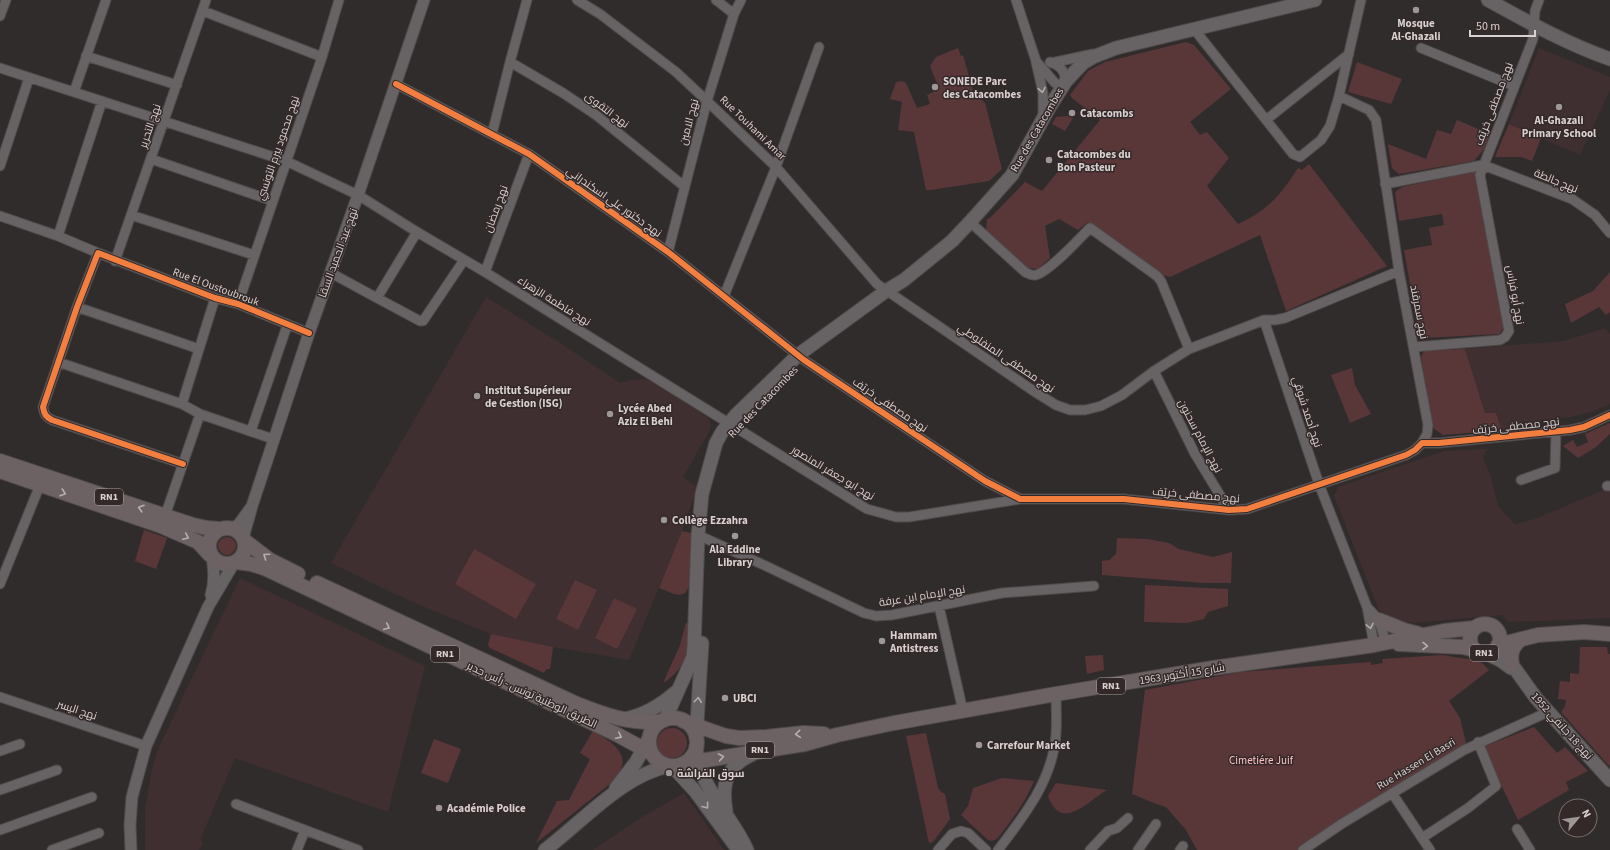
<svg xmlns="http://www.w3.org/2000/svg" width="1610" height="850" font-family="'Source Sans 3',Cairo,sans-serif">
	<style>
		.built { fill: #402f30 }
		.green { fill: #593739 }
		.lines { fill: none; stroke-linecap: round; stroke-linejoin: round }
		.minor-casing { stroke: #4f4a4a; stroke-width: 11 }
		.tertiary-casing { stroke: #4f4a4a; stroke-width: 13 }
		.secondary-casing { stroke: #4f4a4a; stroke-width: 15 }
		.primary-casing { stroke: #4f4a4a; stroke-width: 16 }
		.minor { stroke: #676263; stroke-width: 9 }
		.tertiary { stroke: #676263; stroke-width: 11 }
		.secondary { stroke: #676263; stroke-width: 13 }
		.primary { stroke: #6c6263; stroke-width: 14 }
		.cycleway-casing { stroke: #342929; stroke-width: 8 }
		.cycleway { stroke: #f27e40; stroke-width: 6 }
		.oneway { stroke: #b1aaaa }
		.oneway2 { stroke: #b8b0b0 }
		.poi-dot { fill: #9e9797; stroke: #342929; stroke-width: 1.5 }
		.labels { text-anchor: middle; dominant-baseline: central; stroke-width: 3; stroke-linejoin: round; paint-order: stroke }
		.shield { fill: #342929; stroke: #a89f9f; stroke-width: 1 }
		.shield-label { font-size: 10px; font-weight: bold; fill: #d9d1d1 }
		.poi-label { font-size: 11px; font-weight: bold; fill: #d9d1d1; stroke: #342929; text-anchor: start }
		.street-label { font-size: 11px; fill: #d9d1d1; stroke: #342929 }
		.park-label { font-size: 11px; fill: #ffc1c4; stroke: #342929 }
	</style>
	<rect width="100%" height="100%" fill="#312c2c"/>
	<path class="built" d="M1539 48 1610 77V90L1580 155 1509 124Z
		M486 297 557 341 620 383 632 380 644 379 654 382 706 416 710 420 711 426 709 432 683 477 697 487 682 531 629 660 529 643 491 634 410 601 331 563Z
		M1605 328 1610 334V404L1591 412 1570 417 1541 420V424L1502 430 1496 413H1485L1465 349 1564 341Z
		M1487 449 1483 458 1491 477 1498 506 1515 524 1535 519 1604 490 1610 491V618L1509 622 1502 615 1412 623 1394 619 1379 610 1334 496 1338 487 1444 451Z
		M240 578 425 666 388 812 235 758 200 840 203 842 199 850H145V809L152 769 158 749Z
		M684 793 724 850H593L637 820Z"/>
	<path class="green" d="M1186 42 1194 45 1231 89 1190 122 1200 135 1207 132 1229 158 1207 186 1238 224C1268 210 1280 196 1298 168L1302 170 1309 164 1387 266 1286 311 1260 235 1170 277 1162 275 1088 222 1078 230 1059 219 1045 226 1050 258 1038 269 1028 268 986 230 987 219 990 218 1025 182 1042 191 1100 120 1072 98 1070 95 1088 71 1099 65 1105 62Z
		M958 48 961 56 963 55 973 91 985 103 1002 169 989 181 931 190H926L914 132 898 130 902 102 890 99 896 82 902 81 906 83 917 108 930 104 927 95 939 89 930 66 936 57Z
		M1357 62 1402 79 1391 104 1348 92Z
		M1067 116 1073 118 1065 131 1052 124 1056 117Z
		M1457 120 1490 134 1484 149 1474 161 1399 174 1392 168 1388 144 1426 159 1437 130 1451 134Z
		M1509 124 1541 138 1532 161 1521 157H1495Z
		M1476 171 1505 326 1499 334 1424 338 1419 334 1404 250 1432 245 1429 228 1444 225 1442 214 1399 221 1395 192 1402 187Z
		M1610 272V312L1606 315 1599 307 1571 323 1565 304 1593 291Z
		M1465 349 1485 413H1496L1502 430 1443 435 1433 428 1421 357 1424 351Z
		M1352 368 1355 385 1371 414 1350 423 1331 375Z
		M1610 423V434L1596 447 1578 458 1563 446 1573 440 1577 447 1588 442 1585 434Z
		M144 530 167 538 156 569 135 561Z
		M682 531 691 533C691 545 695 590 683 594 677 597 665 590 659 588Z
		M218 546a9 9 0 1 1 18 0a9 9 0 1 1-18 0Z
		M1117 538 1147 539 1169 543 1179 549 1213 557 1232 552 1231 583H1205L1102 575V561L1109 560 1116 554Z
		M474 549 536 584 516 619 455 584Z
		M575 580 597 590 578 630 556 619Z
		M1145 585 1228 589V606L1208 612 1204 619 1187 623 1144 622Z
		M614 598 637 609 617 649 595 638Z
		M686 623H689C690 649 687 668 663 683L680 645Z
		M491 634 553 647 550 669H547L544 673 490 648 488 645Z
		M1580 647H1607L1608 654H1610V767L1561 712 1565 706 1566 700 1558 699 1560 681 1570 682V673L1579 674Z
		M1103 655 1104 670 1087 674 1085 656Z
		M1442 655 1480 661 1489 670 1449 701 1460 718 1466 743 1312 838 1309 843 1299 850H1197L1186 830 1166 807 1154 803 1132 794 1145 690 1241 672 1371 662V665L1383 663 1382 659Z
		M1534 727 1557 753 1565 747 1588 771 1566 782 1569 790 1518 820 1483 747Z
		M657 743a15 15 0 1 1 30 0a15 15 0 1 1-30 0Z
		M593 731C616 744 636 758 611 783L536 843 557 801 569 800 590 759 580 753Z
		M926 733 938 788 941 792 945 794 950 819 933 842 929 843 906 736Z
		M434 739 461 749 448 783 421 773Z
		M1002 778 1034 781C1025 803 1011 821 997 839L992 841 988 840 961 815 968 806 973 788Z
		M1056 783 1107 790C1088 801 1061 833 1048 796Z"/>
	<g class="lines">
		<defs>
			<path id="minor" d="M577 0 600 14 676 72 707 101 776 167 877 284 1035 392 1056 405 1070 410H1085L1101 406 1122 395 1154 371 1189 349 1264 320H1275L1285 318 1399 271
				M716 0 734 14
				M1016 0 1036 61 1055 83 1063 85
				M203 11 322 57
				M0 16 6 0
				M1194 29 1293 154 1300 157 1321 140 1330 126 1339 96 1361 0
				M1421 48 1514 86
				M86 56 177 85
				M510 62 563 93 596 115 685 187
				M1036 62 1043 93V117
				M1050 62C1061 66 1064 70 1066 81
				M1051 63 1093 54
				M0 68 286 161 358 195 417 232 485 272 867 509 896 517H909L1020 499
				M396 84 529 154 668 252 804 360 985 481 1020 499H1124L1229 510 1247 509 1406 455 1415 450 1422 443H1439L1570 430 1584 427 1610 415
				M74 92 106 0
				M1339 96 1369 110 1376 120 1399 271 1428 425 1427 434 1422 443
				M1266 120 1349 54
				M492 134 510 62 527 0
				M151 159 273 201
				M1483 165 1572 199 1595 215 1610 233
				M0 166 29 78
				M1385 184 1483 165
				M131 215 254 255
				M0 216 58 236 98 253
				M970 222 1025 272C1029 274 1032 276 1036 275 1050 271 1079 239 1090 228L1157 276 1161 281 1189 349
				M58 236 102 101
				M668 252 707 101 734 14 741 0
				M115 261 206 0
				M485 272 529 154
				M331 273 377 298 417 232
				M724 296 776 167 819 47
				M377 298 420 321H423L464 260
				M238 304 322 57 339 0
				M77 307 199 349
				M1264 320 1319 484 1367 607 1379 620 1386 643
				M1414 347 1500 340 1505 337 1509 331 1480 175 1533 39 1535 11 1539 0
				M58 362 182 404 200 414 273 439
				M1154 371 1195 454 1229 510
				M182 404 215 298
				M251 431 287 326
				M183 464 52 420C46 417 44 414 43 407L77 307 98 253 215 298 238 304 309 333
				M1521 480 1555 468 1556 432
				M1607 486H1610
				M165 516 200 414
				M698 535 766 566 864 613 876 616 892 615 1002 593 1094 586
				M0 584 40 485
				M939 606 963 711
				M1367 607 1374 645
				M0 697 146 746
				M0 751 20 744
				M0 790 57 770
				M1392 793 1430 850
				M236 804 358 850
				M1517 829 1530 850
				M0 830 92 797
				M1422 838 1468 808 1496 786 1478 742
				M52 850 99 833
				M297 850 305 830
				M938 850 952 834 961 831 968 833 986 850
				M998 850C1025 815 1053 779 1056 734 1057 720 1056 707 1056 694
				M1090 850 1108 831 1117 828 1128 818
				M1138 850 1156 824
				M1180 850 1183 846
				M1303 850 1343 823 1464 750 1548 712"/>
			<path id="tertiary" d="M252 506 309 333 358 195 424 0
				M233 528 239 524 252 506 243 538
				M211 595C215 581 214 571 212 557
				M131 850 130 825 132 797 146 746 208 607 234 563"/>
			<path id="secondary" d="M1488 0C1528 22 1567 44 1610 59
				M1498 645 1536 698 1610 780
				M1485 653 1500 660 1511 668
				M625 719C645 715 660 706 676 692
				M665 720 693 657 694 647 698 535 702 494 716 443 722 432 736 415 798 355 886 291 904 280 952 241 970 222 1012 175 1049 108 1066 81 1083 63 1093 57 1116 48 1315 0
				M696 739 702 643
				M696 746C697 755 698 763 701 771 712 800 735 822 747 850
				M672 766 695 791 734 844 741 850
				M616 788 636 762 649 738
				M726 811C721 782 727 765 755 753
				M545 850C582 822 623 775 669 766"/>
			<path id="primary" d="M0 461 193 525 207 528 219 529
				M0 471 161 526 198 542 210 555
				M209 546a18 18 0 1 1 36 0a18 18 0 1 1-36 0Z
				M245 541 270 560 298 574
				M237 562 251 564 264 568 618 735 651 753
				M317 583 577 704C607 716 628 723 660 722
				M1379 620 1404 630 1419 634
				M1470 639a15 15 0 1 1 30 0a15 15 0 1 1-30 0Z
				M1399 644 1463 647 1475 650
				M1498 645 1538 635 1584 632 1610 634
				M1512 665C1510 653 1512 647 1521 639
				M649 742a24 24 0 1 1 48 0a24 24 0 1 1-48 0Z
				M683 721 726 736 739 738 766 737 803 733 824 734
				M682 764 805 744 837 735 894 723 1056 694 1213 668 1374 645 1444 631 1474 628"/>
		</defs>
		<use href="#minor" class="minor-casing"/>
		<use href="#tertiary" class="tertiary-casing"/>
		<use href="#secondary" class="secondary-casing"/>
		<use href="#primary" class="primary-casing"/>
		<use href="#minor" class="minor"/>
		<use href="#tertiary" class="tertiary"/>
		<use href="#secondary" class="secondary"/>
		<use href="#primary" class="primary"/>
		<defs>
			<path id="cycleway" d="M396 84 529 154 668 252 804 360 985 481 1020 499H1124L1229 510 1247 509 1406 455 1415 450 1422 443H1439L1570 430 1584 427 1610 415
				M183 464 52 420C46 417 44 414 43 407L77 307 98 253 215 298 238 304 309 333"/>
		</defs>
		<use href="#cycleway" class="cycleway-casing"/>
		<use href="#cycleway" class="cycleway"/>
	</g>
	<defs><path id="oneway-chevron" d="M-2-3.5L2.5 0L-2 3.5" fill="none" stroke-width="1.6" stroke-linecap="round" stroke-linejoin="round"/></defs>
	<g class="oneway">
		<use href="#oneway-chevron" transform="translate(1042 90) rotate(80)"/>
		<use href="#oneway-chevron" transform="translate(1370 626) rotate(78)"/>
		<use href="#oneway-chevron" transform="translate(698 700) rotate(-85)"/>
		<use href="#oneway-chevron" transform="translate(706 806) rotate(53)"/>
	</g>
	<g class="oneway2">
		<use href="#oneway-chevron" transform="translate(63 493) rotate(19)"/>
		<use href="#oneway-chevron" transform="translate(141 508) rotate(-162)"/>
		<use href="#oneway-chevron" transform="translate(186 537) rotate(25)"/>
		<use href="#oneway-chevron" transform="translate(266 556) rotate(-145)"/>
		<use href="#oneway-chevron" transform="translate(387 627) rotate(25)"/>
		<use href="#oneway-chevron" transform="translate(1425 646) rotate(1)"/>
		<use href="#oneway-chevron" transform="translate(798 734) rotate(175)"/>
		<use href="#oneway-chevron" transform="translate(619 736) rotate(27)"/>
		<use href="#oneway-chevron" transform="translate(721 757) rotate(-10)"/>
	</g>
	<g class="poi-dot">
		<circle cx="1416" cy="10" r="4"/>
		<circle cx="935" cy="87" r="4"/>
		<circle cx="1559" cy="107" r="4"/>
		<circle cx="1072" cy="113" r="4"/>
		<circle cx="1049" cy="160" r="4"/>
		<circle cx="477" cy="396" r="4"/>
		<circle cx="610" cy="414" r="4"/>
		<circle cx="664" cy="520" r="4"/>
		<circle cx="735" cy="536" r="4"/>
		<circle cx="882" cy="641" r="4"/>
		<circle cx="725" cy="698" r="4"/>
		<circle cx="979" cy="745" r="4"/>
		<circle cx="669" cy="773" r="4"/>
		<circle cx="439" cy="808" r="4"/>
	</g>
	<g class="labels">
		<g class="shield">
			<rect x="95" y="489" width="28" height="16" rx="3"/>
			<rect x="1470" y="645" width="28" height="16" rx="3"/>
			<rect x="431" y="646" width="28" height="16" rx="3"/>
			<rect x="1097" y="678" width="28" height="16" rx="3"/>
			<rect x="746" y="742" width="28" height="16" rx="3"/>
		</g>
		<g class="shield-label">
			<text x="109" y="497">RN1</text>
			<text x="1484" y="653">RN1</text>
			<text x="445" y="654">RN1</text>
			<text x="1111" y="686">RN1</text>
			<text x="760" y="750">RN1</text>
		</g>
		<g class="poi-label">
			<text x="1416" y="23" text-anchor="middle">Mosque<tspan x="1416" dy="13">Al-Ghazali</tspan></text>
			<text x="943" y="81">SONEDE Parc<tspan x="943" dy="13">des Catacombes</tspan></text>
			<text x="1080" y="113">Catacombs</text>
			<text x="1559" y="120" text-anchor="middle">Al-Ghazali<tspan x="1559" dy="13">Primary School</tspan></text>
			<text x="1057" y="154">Catacombes du<tspan x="1057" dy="13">Bon Pasteur</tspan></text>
			<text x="485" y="390">Institut Supérieur<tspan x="485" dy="13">de Gestion (ISG)</tspan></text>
			<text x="618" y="408">Lycée Abed<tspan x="618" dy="13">Aziz El Behi</tspan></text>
			<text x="672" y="520">Collège Ezzahra</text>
			<text x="735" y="549" text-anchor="middle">Ala Eddine<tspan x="735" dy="13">Library</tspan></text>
			<text x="890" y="635">Hammam<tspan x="890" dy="13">Antistress</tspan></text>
			<text x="733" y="698">UBCI</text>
			<text x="987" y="745">Carrefour Market</text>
			<text x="677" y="773">سوق الفراشة</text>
			<text x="447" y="808">Académie Police</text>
		</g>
		<g class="street-label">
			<text transform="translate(1494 104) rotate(-69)">نهج مصطفى خريّف</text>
			<text transform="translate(607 110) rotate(37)">نهج التقوى</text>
			<text transform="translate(689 122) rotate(-75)">نهج الامين</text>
			<text transform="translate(150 126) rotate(-71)">نهج التحرير</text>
			<text transform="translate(753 128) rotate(44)">Rue Touhami Amar</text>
			<text transform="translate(1037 130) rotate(-60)">Rue des Catacombes</text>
			<text transform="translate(278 148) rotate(-71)">نهج محمود بيرم التونسي</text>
			<text transform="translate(1556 181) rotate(22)">نهج جالطة</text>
			<text transform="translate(614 202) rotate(35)">نهج دكتور علي اسكندراني</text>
			<text transform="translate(496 209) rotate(-70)">نهج رمضان</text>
			<text transform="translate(338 253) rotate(-70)">نهج عبد الحميد السقا</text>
			<text transform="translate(216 287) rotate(20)">Rue El Oustoubrouk</text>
			<text transform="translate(1515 295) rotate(80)">نهج أبو فراس</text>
			<text transform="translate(554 301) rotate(32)">نهج فاطمة الزهراء</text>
			<text transform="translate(1419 312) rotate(79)">نهج سمرقند</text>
			<text transform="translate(1006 358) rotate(34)">نهج مصطفى المنفلوطي</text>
			<text transform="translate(763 402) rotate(-46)">Rue des Catacombes</text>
			<text transform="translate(890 405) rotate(34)">نهج مصطفى خريّف</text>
			<text transform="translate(1307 412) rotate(72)">نهج أحمد شوقي</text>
			<text transform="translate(1516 426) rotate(-6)">نهج مصطفى خريّف</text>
			<text transform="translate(1200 436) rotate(62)">نهج الإمام سحنون</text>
			<text transform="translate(833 473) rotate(31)">نهج ابو جعفر المنصور</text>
			<text transform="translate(1196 495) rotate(5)">نهج مصطفى خريّف</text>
			<text transform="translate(922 596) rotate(-9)">نهج الإمام ابن عرفة</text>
			<text transform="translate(1182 674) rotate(-9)">شارع 15 أكتوبر 1963</text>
			<text transform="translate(532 695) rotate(25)">الطريق الوطنية تونس - رأس جدير</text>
			<text transform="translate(77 710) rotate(18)">نهج اليسر</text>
			<text transform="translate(1562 726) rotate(48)">نهج 18 جانفي 1952</text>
			<text transform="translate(1416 764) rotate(-31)">Rue Hassen El Basri</text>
		</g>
		<g class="park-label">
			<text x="1261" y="760">Cimetiére Juif</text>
		</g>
	</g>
	<g transform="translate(1578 818) rotate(61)"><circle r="19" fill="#342929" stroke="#766c6c"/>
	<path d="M0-3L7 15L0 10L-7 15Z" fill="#9e9797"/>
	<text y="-6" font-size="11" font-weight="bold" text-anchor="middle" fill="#d9d1d1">N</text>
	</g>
	<path d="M1470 30v6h65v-6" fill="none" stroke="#d9d1d1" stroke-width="2"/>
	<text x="1476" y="30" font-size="12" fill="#d9d1d1" stroke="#342929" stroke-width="3" paint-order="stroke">50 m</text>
</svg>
